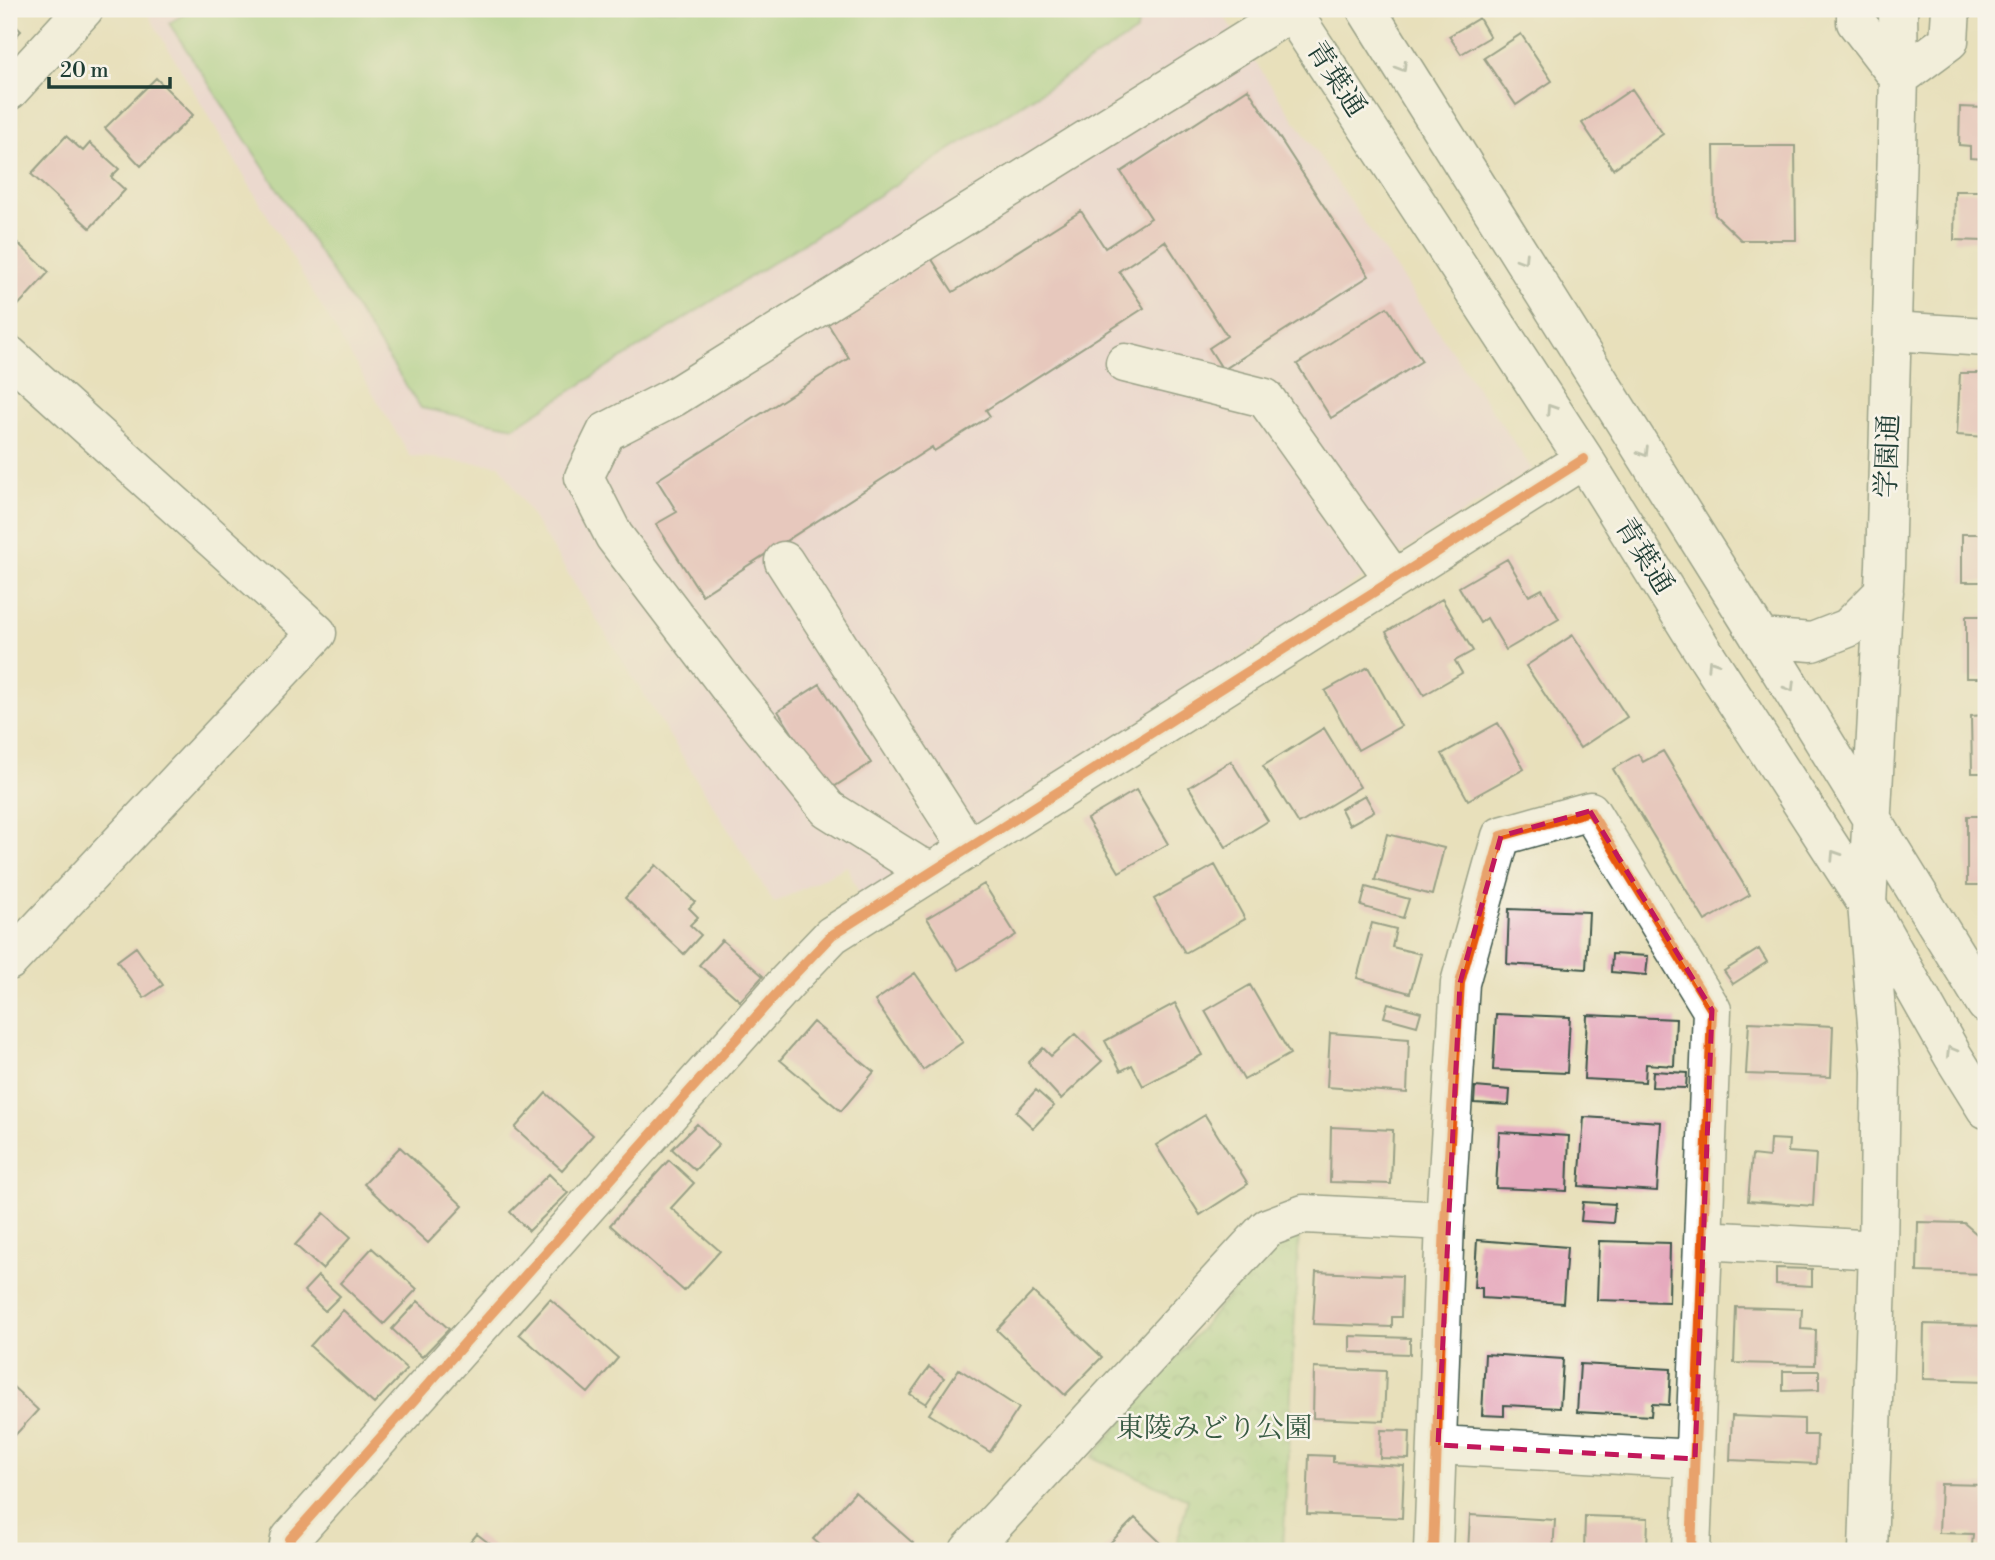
<svg xmlns="http://www.w3.org/2000/svg" width="1995" height="1560" font-family="'Libre Bodoni','Noto Serif JP',serif">
	<style>
		.built { fill: #f0d0e5 }
		.green { fill: #96cd80; stroke: #5a855a; stroke-width: 2 }
		.park { fill: url(#park-crowns); stroke: #5a855a; stroke-width: 2 }
		.building { fill: #e6aabe }
		.lines { fill: none; stroke-linecap: round; stroke-linejoin: round }
		.minor-casing { stroke: #3d5548; stroke-width: 41 }
		.minor { stroke: #fff; stroke-width: 38 }
		.cycleway-casing { stroke: #f7f3e8; stroke-width: 15 }
		.cycleway { stroke: #e8590c; stroke-width: 10 }
		.oneway { stroke: #8f9e9a }
		.marked { fill: none; stroke: #c2185b; stroke-width: 5; stroke-dasharray: 14 9; stroke-linejoin: round }
		.labels { text-anchor: middle; dominant-baseline: central; stroke-width: 5; stroke-linejoin: round; paint-order: stroke }
		.street-label { font-size: 28px; fill: #1f3d34; stroke: #f7f3e8 }
		.park-label { font-size: 28px; fill: #375a43; stroke: #f7f3e8 }
	</style>
	<defs>
		<pattern id="park-crowns" width="20" height="18" patternUnits="userSpaceOnUse" patternTransform="scale(1.75)"><rect width="20" height="18" fill="#96cd80"/><path d="M2 6a3 3 0 1 1 6 0M12 15a3 3 0 1 1 6 0" fill="none" stroke="#7aa86a"/></pattern>
	</defs>
	<rect width="100%" height="100%" fill="#f7f3e8"/>
	<filter id="ink" filterUnits="userSpaceOnUse"><feTurbulence type="fractalNoise" baseFrequency=".0143" numOctaves="2"/><feDisplacementMap in="SourceGraphic" scale="14" xChannelSelector="R" yChannelSelector="G"/><feConvolveMatrix kernelMatrix="1 2 1 2 8 2 1 2 1" color-interpolation-filters="sRGB"/></filter>
	<filter id="wash" filterUnits="userSpaceOnUse"><feTurbulence type="fractalNoise" baseFrequency=".00686" numOctaves="4" result="noise"/><feDisplacementMap in="SourceGraphic" scale="28" xChannelSelector="R" yChannelSelector="G"/><feGaussianBlur stdDeviation="1.57" result="paint"/><feColorMatrix in="noise" values="0 0 0 0 0 0 0 0 0 0 0 0 0 0 0 0 0 1.4 0 .05"/><feComposite in="paint" operator="in"/></filter>
	<g filter="url(#wash)">
		<rect width="100%" height="100%" fill="#e8e0bb"/>
		<path class="built" d="M145 9H1219L1532 469 862 900 847 866 774 903 500 465 410 456Z"/>
		<path class="green" d="M193 9H1139L1137 31 514 427 421 408 169 23Z"/>
		<path class="park" d="M1299 1234 1283 1551H1175L1188 1499 1092 1457 1268 1249Z"/>
		<g id="blocks">
			<path class="building" d="M1479 18 1490 37 1461 54 1449 36Z
				M9 19 21 31 9 44Z
				M1521 34 1552 81 1516 105 1484 58Z
				M156 78 193 115 141 166 105 128Z
				M1248 89 1369 276 1223 370 1209 348 1227 336 1165 241 1119 271 1144 308 986 410 990 416 934 451 932 447 702 595 656 524 677 512 657 480 849 358 828 324 931 258 953 292 1081 211 1105 248 1151 218 1121 172Z
				M1632 89 1663 134 1613 169 1582 123Z
				M1960 107 1986 108V159L1970 158V146L1959 145Z
				M66 136 83 151 90 143 119 169 111 177 125 190 90 228 31 174Z
				M1714 146H1795L1796 240H1741L1715 215Z
				M1955 191H1986V258H1984V241L1954 240Z
				M9 235 49 272 11 313 9 312Z
				M1387 307 1422 361 1331 418 1297 364Z
				M1960 373H1986V437L1957 435Z
				M1962 534H1986V582H1962Z
				M1507 559 1529 596 1542 589 1559 619 1506 650 1487 618 1480 623 1459 587Z
				M1442 599 1473 651 1455 661 1462 673 1424 695 1386 632Z
				M1966 616H1986V678H1966Z
				M1573 635 1627 717 1580 748 1526 666Z
				M1368 667 1401 726 1358 750 1325 691Z
				M820 684 871 763 829 790 778 711Z
				M1986 715V773H1972L1971 716Z
				M1498 723 1524 769 1468 800 1442 754Z
				M1324 728 1360 787 1299 824 1263 766Z
				M1663 751 1750 895 1705 921 1613 769 1638 754 1643 762Z
				M1231 761 1268 821 1226 847 1189 787Z
				M1136 790 1168 844 1119 872 1087 819Z
				M1365 795 1374 811 1349 825 1341 809Z
				M1967 816H1986V885H1967Z
				M1387 834 1444 848 1432 895 1375 880Z
				M656 865 695 902 689 908 698 917 690 925 701 935 684 954 625 898Z
				M1215 865 1245 919 1185 953 1154 899Z
				M984 884 1016 935 959 970 927 918Z
				M1366 887 1409 899 1403 918 1361 906Z
				M1509 909 1589 912 1586 969 1507 964Z
				M1372 923 1396 929 1392 947 1421 954 1410 993 1357 978Z
				M722 940 763 976 740 1001 699 965Z
				M136 947 163 985 144 998 117 961Z
				M1759 949 1767 962 1733 984 1724 971Z
				M1612 954 1648 956 1646 975 1611 972Z
				M915 973 963 1042 923 1070 875 1001Z
				M1250 985 1290 1054 1244 1080 1205 1011Z
				M1175 1003 1202 1055 1143 1086 1132 1065 1121 1071 1105 1041Z
				M1388 1003 1421 1012 1417 1026 1384 1017Z
				M1496 1014 1570 1017 1567 1073 1493 1070Z
				M1587 1015 1676 1019 1674 1066 1646 1064 1645 1082 1584 1079Z
				M813 1022 874 1072 841 1111 780 1060Z
				M1749 1022 1833 1026 1831 1077 1746 1074Z
				M1330 1033 1409 1039 1407 1093 1327 1087Z
				M1075 1034 1102 1061 1061 1099 1028 1063 1043 1048 1051 1056Z
				M1653 1071 1687 1073 1686 1088 1652 1087Z
				M1475 1087 1510 1090 1509 1105 1474 1103Z
				M1036 1090 1054 1106 1033 1128 1016 1112Z
				M546 1093 593 1135 562 1170 515 1128Z
				M1205 1115 1248 1184 1200 1215 1156 1145Z
				M1584 1117 1661 1122 1657 1191 1579 1186Z
				M697 1124 719 1145 695 1170 672 1149Z
				M1331 1127 1393 1130 1391 1184 1330 1182Z
				M1499 1132 1569 1136 1567 1191 1496 1188Z
				M1770 1139 1789 1140 1788 1152 1816 1154 1813 1206 1748 1201 1752 1155 1769 1157Z
				M400 1147 463 1206 428 1243 364 1184Z
				M669 1160 694 1183 671 1208 720 1251 684 1291 610 1225Z
				M549 1174 568 1193 529 1231 510 1212Z
				M1583 1202 1615 1204 1613 1223 1581 1221Z
				M324 1213 351 1237 322 1269 295 1245Z
				M1918 1222 1964 1223 1986 1242V1274L1917 1272Z
				M1477 1240 1567 1247 1563 1303 1482 1298V1288H1474Z
				M1599 1241 1670 1243 1669 1302 1597 1300Z
				M372 1248 417 1289 384 1324 340 1283Z
				M1776 1268 1812 1269V1286L1776 1284Z
				M1316 1272 1402 1276 1401 1317H1392V1327L1313 1324Z
				M318 1276 340 1296 325 1311 304 1291Z
				M1033 1292 1102 1357 1065 1395 997 1330Z
				M550 1299 618 1358 588 1393 519 1334Z
				M418 1301 449 1329 422 1357 392 1329Z
				M1736 1307 1802 1309 1801 1329 1816 1330 1815 1365 1734 1363Z
				M343 1310 407 1369 374 1404 310 1346Z
				M1924 1324 1986 1326V1381L1923 1379Z
				M1350 1336 1410 1338V1354L1350 1352Z
				M1485 1354 1563 1359 1560 1408 1504 1405V1416L1482 1415Z
				M1580 1364 1671 1369 1669 1405 1652 1404 1651 1416 1577 1412Z
				M929 1367 944 1378 926 1404 910 1394Z
				M1314 1368 1386 1371 1384 1421 1313 1418Z
				M959 1369 1019 1408 990 1452 929 1414Z
				M1783 1371H1819V1390L1783 1391Z
				M11 1385 38 1410 9 1442V1388Z
				M1732 1416 1804 1419V1435H1817L1816 1464 1730 1460Z
				M1381 1430 1410 1431 1409 1459 1380 1458Z
				M1309 1455 1333 1456V1462L1404 1466 1402 1518 1307 1514Z
				M1941 1484 1986 1485V1547L1972 1546 1973 1534 1939 1533Z
				M855 1492 913 1543 905 1551H827L813 1539Z
				M1470 1515 1555 1520 1553 1551H1468Z
				M1585 1516 1648 1518 1647 1551H1584Z
				M1135 1518 1160 1542 1152 1550 1153 1551H1102Z
				M477 1534 499 1551H463Z"/>
		</g>
	</g>
	<g filter="url(#ink)">
		<use href="#blocks" fill-opacity="0" stroke="#3d5548" stroke-width="2"/>
		<g class="lines">
			<defs>
				<path id="minor" d="M1290 9 1584 459 1700 646 1867 904 1953 1056 1986 1109
					M1366 9 1746 615 1986 1004
					M1856 9V22L1899 78 1949 41 1951 9
					M9 91 84 9
					M1892 331 1986 337
					M9 355 317 633 9 961
					M1125 363 1265 398 1394 579
					M784 561 969 849
					M1760 638 1812 642 1848 628 1884 592
					M933 871 917 865 828 809 728 686 614 536 584 477 606 432 674 397 1296 9
					M1703 1240 1878 1250
					M1438 1445 1695 1459
					M288 1551 290 1539 787 982 832 935 1584 459
					M969 1551 1267 1228 1304 1214 1445 1221
					M1433 1551 1445 1221 1460 983 1501 836 1590 811 1712 1010 1691 1551
					M1868 1551 1878 1250 1881 1071 1867 904 1885 566 1899 78 1898 9"/>
			</defs>
			<use href="#minor" class="minor-casing"/>
			<use href="#minor" class="minor"/>
			<defs>
				<path id="cycleway" d="M288 1551 290 1539 787 982 832 935 1584 459
					M1433 1551 1445 1221 1460 983 1501 836 1590 811 1712 1010 1691 1551"/>
			</defs>
			<use href="#cycleway" class="cycleway-casing"/>
			<use href="#cycleway" class="cycleway"/>
		</g>
		<defs><path id="oneway-chevron" d="M-2-3.5L2.5 0L-2 3.5" fill="none" stroke-width="1.6" stroke-linecap="round" stroke-linejoin="round" transform="scale(1.75)"/></defs>
		<g class="oneway">
			<use href="#oneway-chevron" transform="translate(1402 67) rotate(58)"/>
			<use href="#oneway-chevron" transform="translate(1523 259) rotate(58)"/>
			<use href="#oneway-chevron" transform="translate(1551 409) rotate(-123)"/>
			<use href="#oneway-chevron" transform="translate(1644 452) rotate(58)"/>
			<use href="#oneway-chevron" transform="translate(1712 664) rotate(-123)"/>
			<use href="#oneway-chevron" transform="translate(1790 687) rotate(59)"/>
			<use href="#oneway-chevron" transform="translate(1835 855) rotate(-123)"/>
			<use href="#oneway-chevron" transform="translate(1951 1051) rotate(-120)"/>
		</g>
	</g>
	<path d="M0 0H1995V1560H0ZM1590 811 1712 1010 1695 1459 1438 1445 1460 983 1501 836Z" fill="#e8e0bb" fill-opacity=".55" fill-rule="evenodd"/>
	<path class="marked" d="M1590 811 1712 1010 1695 1459 1438 1445 1460 983 1501 836Z"/>
	<g class="labels">
		<g class="street-label">
			<text transform="translate(1336 79) rotate(57)">青葉通</text>
			<text transform="translate(1888 456) rotate(-88)">学園通</text>
			<text transform="translate(1644 556) rotate(58)">青葉通</text>
		</g>
		<g class="park-label">
			<text x="1214" y="1428">東陵みどり公園</text>
		</g>
	</g>
	<rect width="1995" height="1560" fill="none" stroke="#f7f3e8" stroke-width="35"/>
	<path d="M49 77v10h121v-10" fill="none" stroke="#1f3d34" stroke-width="3.5"/>
	<text x="60" y="77" font-size="21" fill="#1f3d34" stroke="#f7f3e8" stroke-width="5" paint-order="stroke">20 m</text>
</svg>
